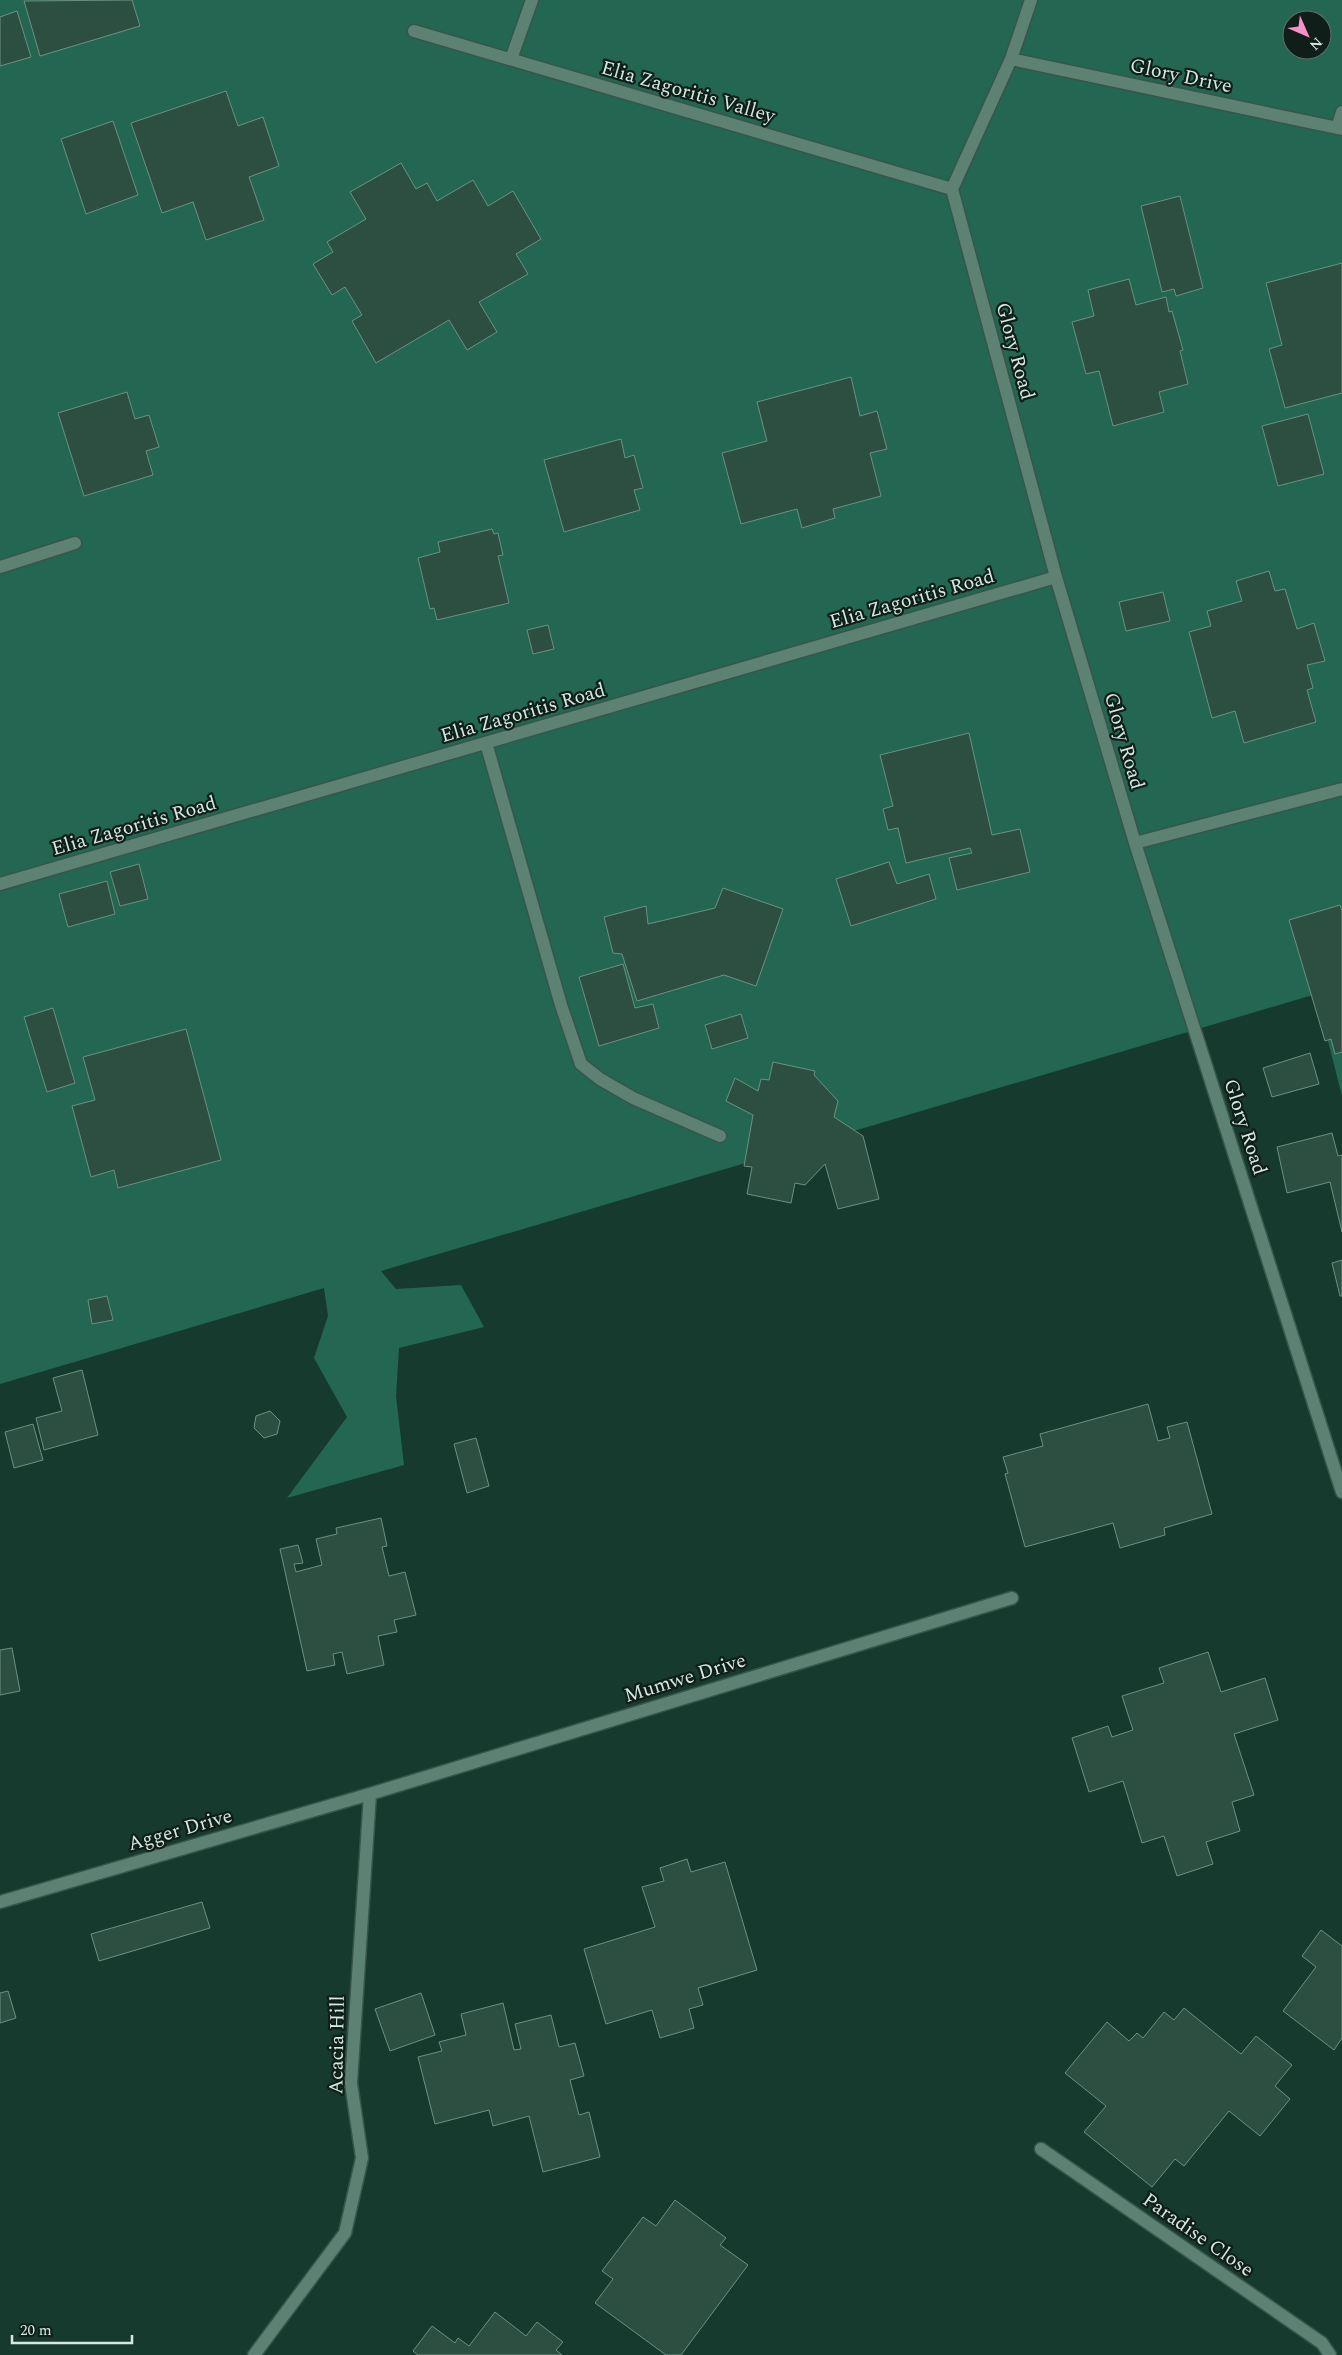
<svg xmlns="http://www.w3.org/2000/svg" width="1342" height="2355" font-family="Spectral,serif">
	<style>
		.green { fill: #236752; fill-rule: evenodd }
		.building { fill: #2c4f42; stroke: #6c9182 }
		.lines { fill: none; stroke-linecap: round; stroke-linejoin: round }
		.minor-casing { stroke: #37554b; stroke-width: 15 }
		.minor { stroke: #5d8274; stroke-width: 12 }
		.labels { text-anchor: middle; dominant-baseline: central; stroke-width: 4.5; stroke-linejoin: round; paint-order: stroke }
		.street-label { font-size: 20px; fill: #d5e9e1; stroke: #0f1e18 }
	</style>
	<rect width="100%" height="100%" fill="#173a2e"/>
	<path class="green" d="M0 0H1342V1096L1316 994 381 1271 396 1289 461 1285 484 1327 399 1348 396 1396 404 1465 287 1498 347 1417 314 1358 328 1316 324 1288 0 1384ZM1292 20H1322V50H1292Z"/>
	<path class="building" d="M132 0 140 26 40 56 24 1Z
		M17 11 31 57 0 66V17Z
		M226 91 238 126 263 117 279 166 249 177 264 220 206 240 193 202 162 213 131 123Z
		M113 121 138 195 86 214 61 139Z
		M401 163 416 189 427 183 437 201 473 180 488 206 513 191 541 239 516 254 528 274 479 302 497 332 467 350 449 320 376 363 352 321 362 315 345 287 332 295 313 264 333 252 327 242 366 219 350 192Z
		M1180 196 1203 288 1176 296 1174 289 1162 292 1141 206Z
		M1342 263V393L1285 408 1269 349 1282 345 1266 283Z
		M1129 279 1136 305 1166 297 1169 312 1172 311 1183 350 1180 351 1188 384 1159 392 1164 412 1113 426 1099 371 1086 374 1072 322 1094 316 1088 290Z
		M851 377 860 416 877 411 887 449 870 453 881 496 833 509 835 518 802 528 797 509 741 524 722 453 767 441 757 402Z
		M127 392 135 419 149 415 159 447 146 451 153 475 84 496 58 413Z
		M1308 414 1324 474 1278 486 1262 426Z
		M621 439 625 458 634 455 643 488 634 490 640 510 564 532 544 460Z
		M492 529 494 534 498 533 503 555 498 556 509 603 437 620 434 608 430 609 418 558 440 552 438 542Z
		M1269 571 1275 591 1285 589 1297 629 1314 623 1325 661 1307 665 1313 688 1307 690 1316 722 1244 743 1235 711 1212 718 1189 632 1211 626 1207 611 1242 601 1236 581Z
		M1163 592 1170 621 1126 631 1119 602Z
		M548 625 554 649 533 654 527 630Z
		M969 733 992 835 1020 829 1030 872 957 890 949 858 972 853 970 848 906 863 898 828 888 830 883 809 893 806 880 755Z
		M889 862 897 884 929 874 936 899 851 926 836 879Z
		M139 864 148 899 120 906 110 872Z
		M107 881 115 914 68 927 59 894Z
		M723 888 783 909 756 986 724 975 637 1001 622 954 613 953 604 917 646 906 648 924 715 908Z
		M1340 905 1342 911V1052L1335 1054 1331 1039 1325 1041 1289 920Z
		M623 964 635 1008 653 1004 659 1028 599 1046 579 977Z
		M53 1008 75 1083 47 1092 24 1017Z
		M741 1014 748 1038 712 1049 705 1025Z
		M186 1029 221 1160 118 1188 114 1170 91 1177 72 1106 95 1100 83 1057Z
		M1310 1053 1319 1084 1272 1097 1263 1068Z
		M773 1062 815 1071 814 1075 838 1101 834 1117 863 1136 879 1199 838 1209 825 1164 805 1185 795 1183 791 1203 747 1194 752 1167 744 1166 753 1115 726 1101 735 1078 758 1091 761 1079 769 1080Z
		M1332 1133 1338 1156 1342 1155V1232L1330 1182 1287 1193 1277 1147Z
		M1342 1260V1296H1340L1332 1263Z
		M107 1296 113 1320 92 1324 88 1300Z
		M82 1370 98 1435 44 1450 36 1418 62 1411 53 1378Z
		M1148 1404 1158 1441 1170 1438 1167 1427 1187 1422 1212 1514 1164 1528 1165 1535 1120 1548 1113 1523 1025 1547 1005 1474 1008 1473 1003 1457 1043 1446 1040 1434Z
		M270 1411 280 1421 277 1434 264 1438 254 1428 256 1416Z
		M33 1424 43 1460 14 1468 5 1432Z
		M476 1438 489 1486 467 1493 454 1444Z
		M381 1518 387 1546 382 1547 389 1576 405 1572 416 1615 394 1620 397 1632 378 1636 384 1665 347 1674 342 1652 333 1654 335 1665 307 1671 280 1549 298 1545 303 1563 294 1564 296 1572 322 1565 316 1539 337 1534 336 1528Z
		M12 1648 20 1691 0 1695V1650Z
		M1208 1652 1221 1692 1265 1678 1278 1720 1234 1734 1254 1795 1232 1802 1240 1831 1206 1842 1213 1864 1177 1876 1164 1836 1142 1843 1123 1781 1089 1792 1072 1738 1108 1726 1112 1737 1133 1730 1122 1696 1164 1683 1159 1668Z
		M687 1859 691 1872 725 1862 757 1970 698 1988 703 2005 689 2009 694 2028 660 2038 652 2010 606 2024 584 1949 655 1927 642 1887 664 1881 660 1868Z
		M202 1902 210 1928 99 1961 91 1934Z
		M1321 1930 1342 1946V2038L1334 2050 1283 2011 1316 1967 1302 1956Z
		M8 1991 16 2018 0 2023V1993Z
		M421 1993 435 2035 390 2051 375 2009Z
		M503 2003 514 2050 521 2049 515 2024 551 2015 559 2047 575 2043 584 2076 570 2080 579 2115 589 2112 600 2157 543 2172 529 2116 493 2126 489 2110 435 2124 418 2057 442 2051 439 2042 466 2035 461 2014Z
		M1184 2008 1241 2054 1256 2036 1292 2065 1275 2086 1290 2099 1260 2136 1229 2111 1184 2166 1175 2159 1152 2187 1084 2132 1106 2106 1065 2073 1107 2022 1129 2041 1137 2033 1143 2038 1164 2012 1174 2020Z
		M675 2200 726 2238 720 2245 748 2265 681 2355H666L595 2303 613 2279 602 2271 643 2217 656 2226Z
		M495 2312 526 2336 537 2322 563 2342 556 2350 562 2355H418L413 2351 432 2326 455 2343 458 2338 469 2346Z"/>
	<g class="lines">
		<defs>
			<path id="minor" d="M1031 0 1011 59 952 189 1056 577 1135 843 1342 1492
				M414 31 952 189
				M511 59 532 0
				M1011 59 1342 129
				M1337 128 1342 112
				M0 567 75 543
				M486 743 561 1005 581 1064 600 1079 633 1098 720 1136
				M1135 843 1342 789
				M0 884 1056 577
				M0 1902 370 1794 1012 1598
				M1041 2149 1322 2343 1330 2355
				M254 2355 345 2233 362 2158 351 2083 370 1794"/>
		</defs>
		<use href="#minor" class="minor-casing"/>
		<use href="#minor" class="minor"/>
	</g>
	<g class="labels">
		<g class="street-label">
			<text transform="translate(1181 76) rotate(12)">Glory Drive</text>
			<text transform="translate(688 92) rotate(16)">Elia Zagoritis Valley</text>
			<text transform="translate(1015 351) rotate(75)">Glory Road</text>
			<text transform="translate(912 599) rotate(-16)">Elia Zagoritis Road</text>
			<text transform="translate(523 713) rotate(-16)">Elia Zagoritis Road</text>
			<text transform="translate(1124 741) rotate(74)">Glory Road</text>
			<text transform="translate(134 826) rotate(-16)">Elia Zagoritis Road</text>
			<text transform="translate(1245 1127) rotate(72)">Glory Road</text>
			<text transform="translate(685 1678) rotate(-17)">Mumwe Drive</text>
			<text transform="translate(180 1830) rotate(-16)">Agger Drive</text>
			<text transform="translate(337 2045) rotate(-89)">Acacia Hill</text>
			<text transform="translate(1198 2235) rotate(35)">Paradise Close</text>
		</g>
	</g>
	<g transform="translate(1307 35) rotate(135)"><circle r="24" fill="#0f1e18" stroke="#5e6f68"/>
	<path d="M0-4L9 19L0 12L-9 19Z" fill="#fa8fc6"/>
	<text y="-8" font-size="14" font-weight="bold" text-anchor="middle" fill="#d5e9e1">N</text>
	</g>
	<path d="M12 2335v8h120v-8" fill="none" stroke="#d5e9e1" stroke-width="2.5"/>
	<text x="20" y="2335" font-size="15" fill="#d5e9e1" stroke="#0f1e18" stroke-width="4" paint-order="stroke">20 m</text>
</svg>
